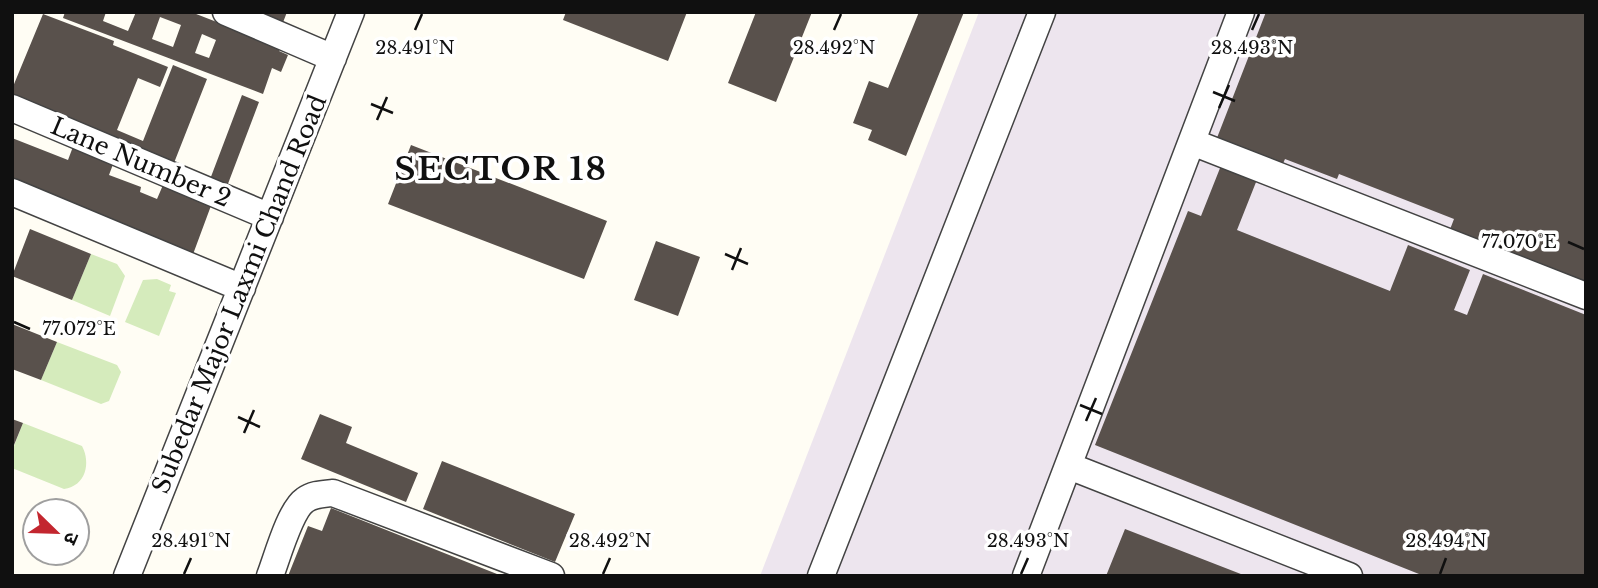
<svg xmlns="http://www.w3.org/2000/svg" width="1598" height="588" font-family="'Libre Baskerville','Noto Sans Devanagari',serif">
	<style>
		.industrial { fill: #ede5ee }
		.green { fill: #d5ebbc }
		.building { fill: #59514c; fill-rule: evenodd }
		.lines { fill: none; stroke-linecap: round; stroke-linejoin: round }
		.minor-casing { stroke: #434343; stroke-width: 29 }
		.minor { stroke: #fff; stroke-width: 26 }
		.ticks { fill: none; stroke: #101010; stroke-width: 2.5 }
		.labels { text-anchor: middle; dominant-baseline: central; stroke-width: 7; stroke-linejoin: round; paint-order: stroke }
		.street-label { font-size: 24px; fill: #101010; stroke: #fff }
		.district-label { font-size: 32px; font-weight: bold; letter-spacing: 2px; fill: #101010; stroke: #fff }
		.ticks-label { font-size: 18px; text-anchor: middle; fill: #101010; stroke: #fff; stroke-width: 7; stroke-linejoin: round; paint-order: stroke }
	</style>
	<rect width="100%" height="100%" fill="#fffdf4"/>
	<path class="industrial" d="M979 12H1586V576H760Z"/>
	<path class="green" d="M91 254 117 264 125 276 110 316 72 300Z
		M157 279 171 285 169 291 176 293 159 336 125 322 143 280Z
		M57 342 117 365 121 372 109 401 101 404 41 380Z
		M23 423 82 446C91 463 86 486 64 489L12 468V451Z"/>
	<path class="building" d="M65 12H106L103 21 128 31 136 12H191L281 47 279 51 288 55 281 72 272 68 263 94 63 18ZM160 17 181 25 173 47 152 39ZM202 34 216 40 209 58 195 53Z
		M250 12H287L282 25Z
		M566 12H687L668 61 563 20Z
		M756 12H812L776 102 728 83Z
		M919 12H964L906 156 868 140 872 130 853 123 869 81 888 88Z
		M1266 12H1586V285L1449 232 1454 219 1339 174 1337 179 1285 159 1281 168 1264 162 1237 230 1390 291 1408 245 1470 270 1454 310 1467 315 1483 274 1586 315V576H1424L1095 445 1188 211 1201 216 1228 148 1215 143Z
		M43 14 114 41 113 45 168 67 160 87 138 78 117 130 143 141 173 65 207 79 172 168 12 105V89Z
		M242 95 259 102 226 189 209 182Z
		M12 138 68 160 74 144 115 159 109 175 141 187 140 192 157 199 163 185 212 203 192 257 12 183Z
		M411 145 607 221 584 279 388 204Z
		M30 229 91 254 72 300 12 276Z
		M656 241 700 257 678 316 634 300Z
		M12 324 57 342 41 380 12 369Z
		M320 414 352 427 346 443 418 473 406 502 301 459Z
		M12 419 23 423 12 450Z
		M442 461 575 514 555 562 423 509Z
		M331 508 502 576H288L308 526 322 531Z
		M1125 529 1246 576H1106Z"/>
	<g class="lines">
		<defs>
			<path id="minor" d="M226 12 333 58
				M12 108 270 217
				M1192 142 1586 296
				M12 192 242 288
				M1069 466 1349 576
				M127 576 351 12
				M270 576C277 558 290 510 305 500 313 494 323 494 333 493L551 576
				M821 576 1042 12
				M1026 576 1241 12"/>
		</defs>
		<use href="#minor" class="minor-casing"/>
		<use href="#minor" class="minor"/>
	</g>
	<path class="ticks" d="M415 30 422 14M834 30 841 14M1252 30 1259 14M1213 92 1235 101M371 104 393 113M1219 108 1229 85M377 120 387 97M1568 242 1584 249M725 254 748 264M732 270 741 248M14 322 30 329M1080 405 1102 414M238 417 260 427M1086 421 1096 398M244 433 254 410M184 574 191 558M603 574 610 558M1021 574 1028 558M1440 574 1446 558"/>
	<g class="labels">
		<g class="street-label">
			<text transform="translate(141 162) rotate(23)">Lane Number 2</text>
			<text transform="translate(239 294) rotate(-68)">Subedar Major Laxmi Chand Road</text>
		</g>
		<g class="district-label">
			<text x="501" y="169">SECTOR 18</text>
		</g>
	</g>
	<g class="ticks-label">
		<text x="415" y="54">28.491°N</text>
		<text x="834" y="54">28.492°N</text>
		<text x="1252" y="54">28.493°N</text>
		<text x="1519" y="248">77.070°E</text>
		<text x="79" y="335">77.072°E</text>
		<text x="191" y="547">28.491°N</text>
		<text x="610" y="547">28.492°N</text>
		<text x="1028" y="547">28.493°N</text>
		<text x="1446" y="547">28.494°N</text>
	</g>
	<rect width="1598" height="588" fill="none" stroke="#101010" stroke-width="28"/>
	<g transform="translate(56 532) rotate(113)"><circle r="33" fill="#ffffff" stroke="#9f9f9f" stroke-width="2"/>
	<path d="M0-5L12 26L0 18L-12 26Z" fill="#c3262f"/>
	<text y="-10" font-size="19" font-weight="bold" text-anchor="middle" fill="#101010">उ</text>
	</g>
</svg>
